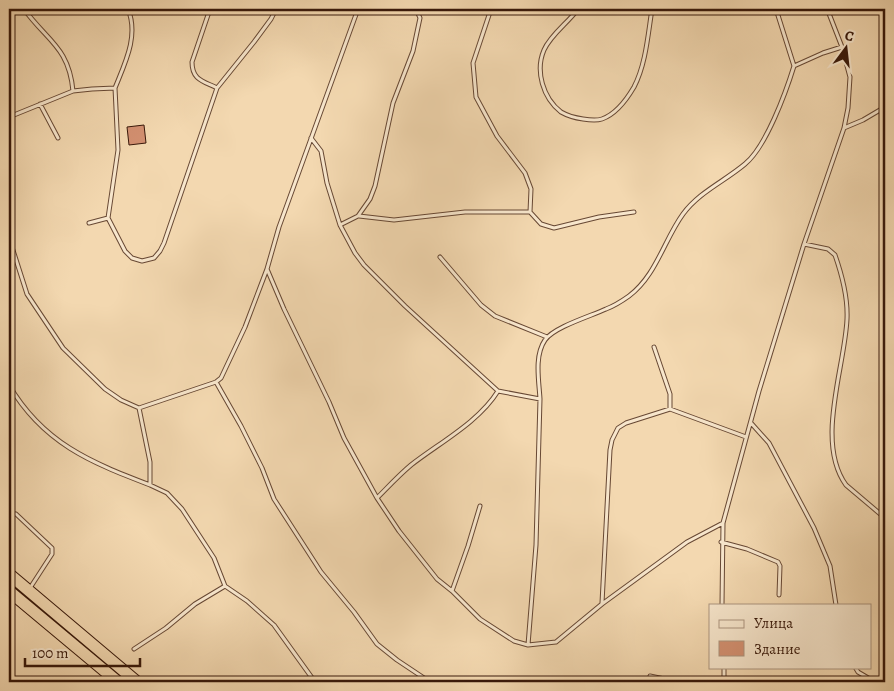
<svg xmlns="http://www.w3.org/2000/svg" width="894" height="691" font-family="Alegreya,serif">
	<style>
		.building { fill: #d39071; stroke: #38180a }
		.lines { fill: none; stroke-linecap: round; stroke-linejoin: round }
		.lane-casing { stroke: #674834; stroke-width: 5 }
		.street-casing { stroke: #674834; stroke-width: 8 }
		.highway-casing { stroke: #38180a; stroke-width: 13 }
		.lane { stroke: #f7e6cc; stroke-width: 3 }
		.street { stroke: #f7e6cc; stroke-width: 6 }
		.highway { stroke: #f3d8b0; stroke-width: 11 }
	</style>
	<rect width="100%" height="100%" fill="#f3d8b0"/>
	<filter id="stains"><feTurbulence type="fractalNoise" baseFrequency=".004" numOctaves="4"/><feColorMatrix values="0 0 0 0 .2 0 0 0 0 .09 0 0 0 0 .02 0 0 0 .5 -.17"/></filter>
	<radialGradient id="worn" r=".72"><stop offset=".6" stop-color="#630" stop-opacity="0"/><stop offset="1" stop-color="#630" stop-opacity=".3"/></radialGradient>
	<path class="building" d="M144 125 146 143 129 145 127 127Z"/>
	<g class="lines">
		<defs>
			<path id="lane" d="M24 9C47 41 69 47 73 91
				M210 9 192 62C192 80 203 81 217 88
				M358 9 279 227 267 269 284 309 329 402 344 438 377 498 399 531 437 579 452 591 480 619 514 641 528 645 556 642 602 604 687 542 723 523
				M491 9 473 63 476 97 497 136 525 173 531 189 530 212 541 224 554 228 599 217 634 212
				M578 9C568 23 551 34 544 50 535 71 543 98 561 112 568 116 576 118 583 119 589 120 596 121 602 119 616 114 627 99 634 87 646 64 648 34 652 9
				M776 9 794 66
				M115 88C125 63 139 36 128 9
				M40 104 58 138
				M9 117 73 91 92 89 115 88 118 150 108 218 125 251 132 258 142 261 154 258 160 251 164 243 217 88 254 42 271 19 276 9
				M844 128 863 120 885 107
				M311 138 321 151 327 183 340 225 355 253 364 265 405 306 498 391 540 399C539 381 534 356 545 340 554 327 591 316 606 309 614 306 622 301 629 296 656 276 664 240 683 214 699 192 725 181 745 164 766 147 786 92 794 66L823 53 842 47
				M359 216 394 220 465 212H530
				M89 223 108 218
				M340 225 358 216 370 199 375 186 393 103 413 51 420 18 416 9
				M11 244 27 294 63 348 105 389 121 400 139 408 216 382 221 378 245 327 267 269
				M804 244 828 249 835 255C842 275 848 298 847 319 845 367 815 442 846 485L885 518
				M440 257 481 305 495 316 547 337
				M654 347 670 394V409
				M216 382 241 426 262 468 274 499 321 572 354 612 377 644 397 660 430 682
				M9 385C43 443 90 462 150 485V462L139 408
				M751 423 769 443 814 528 830 566 836 605
				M150 485 167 493 182 509 214 558 225 586 247 601 274 625 315 682
				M377 498C388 487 399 475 411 465 439 443 479 422 498 391
				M9 513 16 514 52 548V554L30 588
				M721 542 747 549 778 562 780 566 779 595
				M452 591 468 546 480 506
				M602 603 610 450 612 440 618 428 626 423 670 409 746 437
				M722 605 723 523 759 391 804 244 844 128 848 108 850 77 842 47 828 11
				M528 645 536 545 540 399
				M134 649 166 628 195 604 225 586
				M724 667V682
				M855 667 858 672 875 682
				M650 676 679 682"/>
			<path id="street" d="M827 10 833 9"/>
			<path id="highway" d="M9 574 137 682
				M9 591 118 682"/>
		</defs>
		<use href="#lane" class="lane-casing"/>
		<use href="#street" class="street-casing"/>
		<use href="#highway" class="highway-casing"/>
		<use href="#lane" class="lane"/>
		<use href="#street" class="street"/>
		<use href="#highway" class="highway"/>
	</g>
	<rect width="894" height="691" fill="none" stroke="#f3d8b0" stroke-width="30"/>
	<rect x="10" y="10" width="874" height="671" fill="none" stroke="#38180a" stroke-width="2.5"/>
	<rect x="15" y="15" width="864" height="661" fill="none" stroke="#38180a"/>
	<rect x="709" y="604" width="162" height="65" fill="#f7e6cc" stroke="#ab947e"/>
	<rect x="719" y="620" width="25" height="8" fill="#f7e6cc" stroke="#ab947e"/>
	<text x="754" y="628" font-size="15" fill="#38180a">Улица</text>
	<rect x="719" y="641" width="25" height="15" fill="#d39071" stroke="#ab947e"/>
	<text x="754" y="654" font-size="15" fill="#38180a">Здание</text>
	<g transform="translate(846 48) rotate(15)" stroke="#f7e6cc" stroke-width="4" paint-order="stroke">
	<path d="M0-4L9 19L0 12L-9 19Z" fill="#38180a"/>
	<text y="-8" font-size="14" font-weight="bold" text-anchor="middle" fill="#38180a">С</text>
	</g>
	<path d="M25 658v8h115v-8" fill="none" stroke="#38180a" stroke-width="2.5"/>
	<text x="32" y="658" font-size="15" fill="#38180a" stroke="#f7e6cc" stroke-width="4" paint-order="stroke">100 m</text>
	<rect width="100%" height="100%" filter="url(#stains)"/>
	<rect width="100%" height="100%" fill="url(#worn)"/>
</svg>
